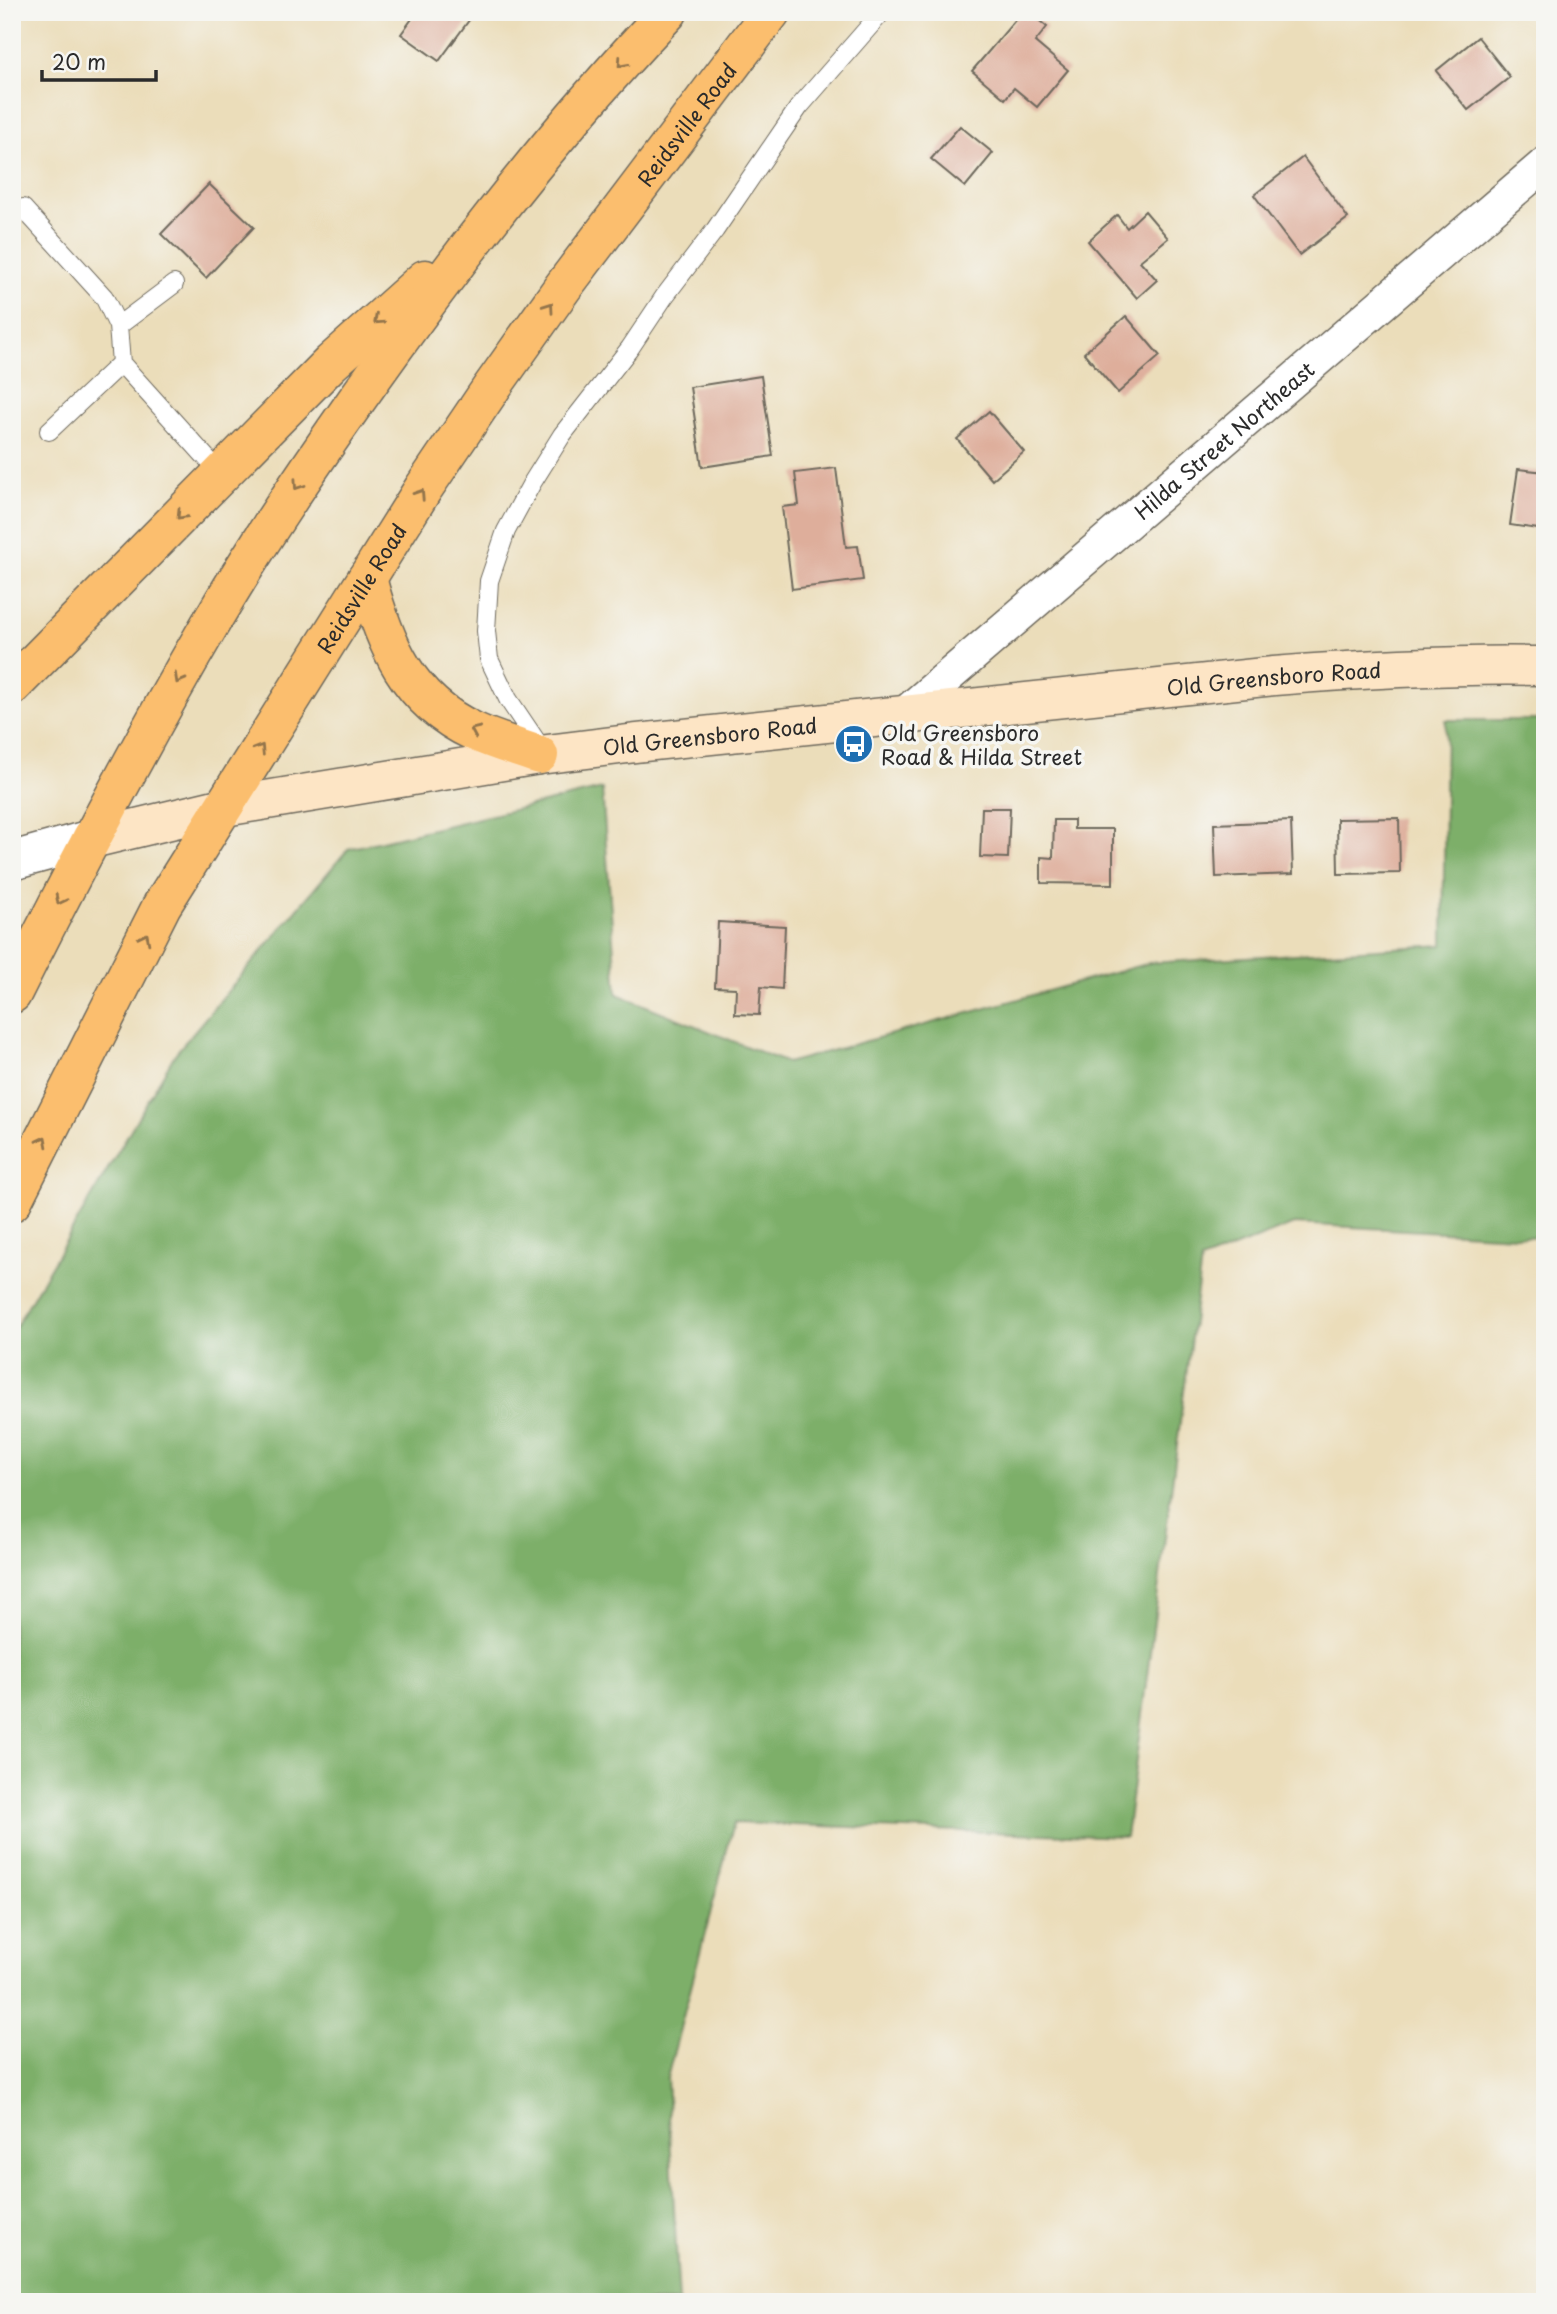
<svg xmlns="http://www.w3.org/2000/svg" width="1557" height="2314" font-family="'Playpen Sans',sans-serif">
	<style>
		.forest { fill: #7daf69; stroke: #546d4a; stroke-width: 2 }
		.building { fill: #deae9b }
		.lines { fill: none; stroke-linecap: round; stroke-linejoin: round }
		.service-casing { stroke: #6e695d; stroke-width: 20 }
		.minor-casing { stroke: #6e695d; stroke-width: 36 }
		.tertiary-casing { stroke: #6e695d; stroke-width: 41 }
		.secondary-casing { stroke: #6e695d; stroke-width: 41 }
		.trunk-casing { stroke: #6e695d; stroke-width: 41 }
		.service { stroke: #fff; stroke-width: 18 }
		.minor { stroke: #fff; stroke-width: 33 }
		.tertiary { stroke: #fff; stroke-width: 38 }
		.secondary { stroke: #fde5c5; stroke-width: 38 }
		.trunk { stroke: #fbbe6e; stroke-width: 38 }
		.oneway { stroke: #93744c }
		.labels { text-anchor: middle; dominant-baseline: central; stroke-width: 7; stroke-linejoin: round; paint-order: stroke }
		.street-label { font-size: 21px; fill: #2b2b2b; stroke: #f6f6f2 }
		.poi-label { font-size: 21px; fill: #2b2b2b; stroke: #f6f6f2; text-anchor: start }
	</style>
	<rect width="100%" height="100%" fill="#f6f6f2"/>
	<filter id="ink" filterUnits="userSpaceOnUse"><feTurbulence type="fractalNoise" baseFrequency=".0143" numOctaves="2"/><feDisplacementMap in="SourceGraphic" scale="14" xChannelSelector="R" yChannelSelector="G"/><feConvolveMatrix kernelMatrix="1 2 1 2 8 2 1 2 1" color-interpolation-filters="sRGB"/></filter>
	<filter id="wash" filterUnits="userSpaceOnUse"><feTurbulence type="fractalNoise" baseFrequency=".00686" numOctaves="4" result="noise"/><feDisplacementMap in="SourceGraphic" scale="28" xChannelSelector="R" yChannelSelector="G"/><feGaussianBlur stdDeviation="1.57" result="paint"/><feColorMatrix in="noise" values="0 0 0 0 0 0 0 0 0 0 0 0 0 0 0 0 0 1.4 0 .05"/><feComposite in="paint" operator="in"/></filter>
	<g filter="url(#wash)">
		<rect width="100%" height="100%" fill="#ebddba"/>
		<path class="forest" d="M1446 720H1545V1235L1534 1237 1294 1224 1201 1261 1126 1837 734 1823 667 2078 679 2302H12V1333L175 1054 348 849 602 789 617 994 787 1063 1149 963 1443 945Z"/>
		<g id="blocks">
			<path class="building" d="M417 12H475L439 61 401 34Z
				M1022 12H1029L1047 27 1035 42 1068 70 1037 107 1014 88 1005 99 972 71Z
				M1478 37 1510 77 1468 110 1436 71Z
				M960 126 993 153 965 187 931 159Z
				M1303 157 1348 218 1299 255 1254 195Z
				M209 184 254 227 206 278 161 234Z
				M1145 211 1168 238 1140 261 1157 280 1137 298 1088 241 1117 215 1127 228Z
				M1126 316 1160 356 1118 393 1084 353Z
				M761 376 773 456 702 467 690 387Z
				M989 411 1024 452 992 480 957 439Z
				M836 468 846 547 858 546 863 580 792 589 782 507 799 505 795 473Z
				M1518 469 1545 472V530L1510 525Z
				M982 808H1010L1008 858 980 857Z
				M1399 818 1400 873 1338 874 1337 819Z
				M1054 820H1074V829H1113V884L1041 883V857L1053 858Z
				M1291 821 1293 874 1216 877 1214 824Z
				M718 922 785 926 782 989 761 987 759 1015 735 1014 736 988 715 987Z"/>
		</g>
	</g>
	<g filter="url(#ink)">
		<use href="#blocks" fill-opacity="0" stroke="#6e695d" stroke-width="2"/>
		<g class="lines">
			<defs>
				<path id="service" d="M23 208 104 297 118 326 121 363 221 474
					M118 326 174 284
					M49 431 121 363
					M543 751 508 699 489 659 486 631 489 581 506 531 532 483 562 435 630 348 664 297 715 230 799 107 882 12"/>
				<g id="minor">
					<path id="s1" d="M902 716 1545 164"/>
				</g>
				<path id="tertiary" d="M12 861 91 839"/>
				<g id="secondary">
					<path id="s2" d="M91 839 224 807 539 755 636 743 1274 676C1365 669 1454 664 1545 666"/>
				</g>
				<g id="trunk">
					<path d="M367 578C384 643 408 701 473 731 494 741 517 747 539 755"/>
					<path d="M12 686 331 363 425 279"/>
					<path d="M12 994C74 870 139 746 209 626 265 530 328 439 393 349 478 231 568 117 668 12"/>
					<path id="s3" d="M12 1202 162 905 423 489 492 387 563 287 771 12"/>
				</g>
			</defs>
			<use href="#service" class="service-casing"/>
			<use href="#minor" class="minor-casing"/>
			<use href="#tertiary" class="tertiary-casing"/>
			<use href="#secondary" class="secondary-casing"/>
			<use href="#trunk" class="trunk-casing"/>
			<use href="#service" class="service"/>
			<use href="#minor" class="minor"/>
			<use href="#tertiary" class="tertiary"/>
			<use href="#secondary" class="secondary"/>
			<use href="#trunk" class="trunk"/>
		</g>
		<defs><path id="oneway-chevron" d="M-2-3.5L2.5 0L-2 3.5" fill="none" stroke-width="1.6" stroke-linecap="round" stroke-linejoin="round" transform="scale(1.75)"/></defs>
		<g class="oneway">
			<use href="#oneway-chevron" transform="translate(622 63) rotate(132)"/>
			<use href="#oneway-chevron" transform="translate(549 307) rotate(-55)"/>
			<use href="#oneway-chevron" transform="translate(378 320) rotate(138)"/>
			<use href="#oneway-chevron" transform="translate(298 485) rotate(124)"/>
			<use href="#oneway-chevron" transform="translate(420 494) rotate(-57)"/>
			<use href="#oneway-chevron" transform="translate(181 515) rotate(134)"/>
			<use href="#oneway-chevron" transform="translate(179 679) rotate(119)"/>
			<use href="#oneway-chevron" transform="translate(475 731) rotate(-156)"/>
			<use href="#oneway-chevron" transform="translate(260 749) rotate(-58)"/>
			<use href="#oneway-chevron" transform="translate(60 900) rotate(117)"/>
			<use href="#oneway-chevron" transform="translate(145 938) rotate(-63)"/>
			<use href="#oneway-chevron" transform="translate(43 1141) rotate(-63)"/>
		</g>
	</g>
	<defs>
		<symbol id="bus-disc" viewBox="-11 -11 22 22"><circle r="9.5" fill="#1f6fb2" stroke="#f6f6f2"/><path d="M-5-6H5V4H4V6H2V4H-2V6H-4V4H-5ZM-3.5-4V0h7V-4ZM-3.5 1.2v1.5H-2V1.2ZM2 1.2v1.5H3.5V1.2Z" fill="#fff"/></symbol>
	</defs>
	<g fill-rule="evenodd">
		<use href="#bus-disc" x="832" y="722" width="44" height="44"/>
	</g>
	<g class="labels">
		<g class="street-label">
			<text stroke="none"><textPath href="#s3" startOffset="1274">Reidsville Road</textPath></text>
			<text stroke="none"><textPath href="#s1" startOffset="424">Hilda Street Northeast</textPath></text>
			<text stroke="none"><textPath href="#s3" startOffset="707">Reidsville Road</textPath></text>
			<text stroke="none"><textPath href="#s2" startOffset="1195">Old Greensboro Road</textPath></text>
			<text stroke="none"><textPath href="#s2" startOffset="628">Old Greensboro Road</textPath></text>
		</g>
		<g class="poi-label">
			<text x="881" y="732">Old Greensboro<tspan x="881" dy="24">Road &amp; Hilda Street</tspan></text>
		</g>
	</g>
	<rect width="1557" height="2314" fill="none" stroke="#f6f6f2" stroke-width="42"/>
	<path d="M42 70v10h114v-10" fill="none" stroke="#2b2b2b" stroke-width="3.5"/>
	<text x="52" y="70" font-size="21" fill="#2b2b2b" stroke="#f6f6f2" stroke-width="5" paint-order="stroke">20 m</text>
</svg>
